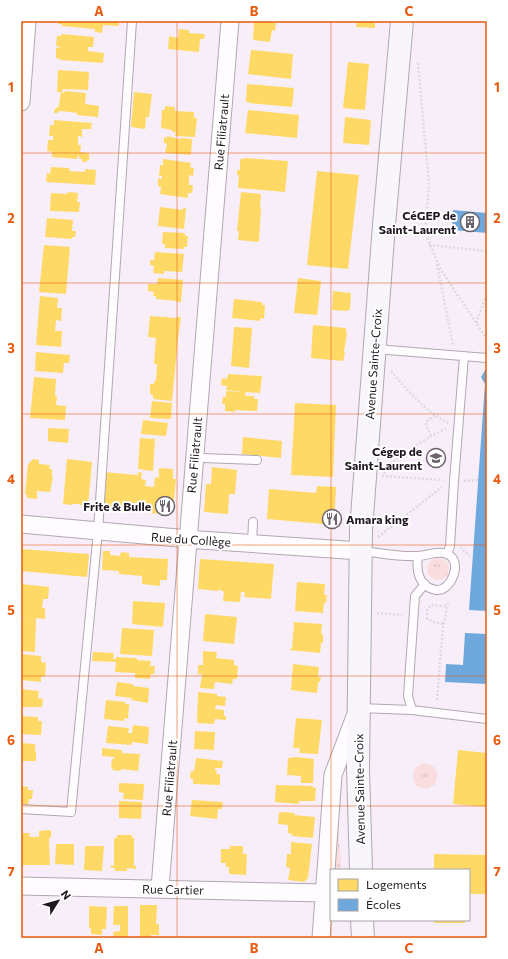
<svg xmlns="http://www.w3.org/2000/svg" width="508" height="959" font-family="Commissioner,sans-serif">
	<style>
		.grass { fill: url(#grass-tufts) }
		.homes { fill: #ffd966 }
		.schools { fill: #6fa8dc }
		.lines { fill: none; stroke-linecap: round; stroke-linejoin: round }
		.lane-casing { stroke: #b0a8b1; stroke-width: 10 }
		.street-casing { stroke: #b0a8b1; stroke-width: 19 }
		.secondary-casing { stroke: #b0a8b1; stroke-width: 24 }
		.path { stroke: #dddadd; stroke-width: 2.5; stroke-dasharray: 2 2; stroke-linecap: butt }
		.lane { stroke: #fefcfe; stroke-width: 8 }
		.street { stroke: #fefcfe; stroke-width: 17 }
		.secondary { stroke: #f8f6fa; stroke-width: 22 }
		.grid { fill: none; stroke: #e8590c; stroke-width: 1; stroke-opacity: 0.55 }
		.labels { text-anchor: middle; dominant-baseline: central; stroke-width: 4; stroke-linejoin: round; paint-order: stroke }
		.street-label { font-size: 12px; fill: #201820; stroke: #fff }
		.poi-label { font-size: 12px; font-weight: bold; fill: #201820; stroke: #fff; text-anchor: end }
		.neatline { fill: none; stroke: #e8590c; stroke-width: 1.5 }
		.grid-label { font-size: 13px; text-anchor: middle; font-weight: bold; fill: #e8590c }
	</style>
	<defs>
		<pattern id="grass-tufts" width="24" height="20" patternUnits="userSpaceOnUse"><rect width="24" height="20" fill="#fadedf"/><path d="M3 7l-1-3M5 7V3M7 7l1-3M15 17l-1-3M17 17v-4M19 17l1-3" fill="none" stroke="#d6bebf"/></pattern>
	</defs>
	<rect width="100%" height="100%" fill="#f8eef9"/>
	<path class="grass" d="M427 569a11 11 0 1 1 22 0a11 11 0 1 1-22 0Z
		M424 763C431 764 436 767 438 774L435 784 427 789 418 787C409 778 412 767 424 763Z
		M338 817 341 870H334Z"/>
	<path class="homes" d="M58 21H119V26L103 25 102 33 95 32V29L62 26V24H58Z
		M254 21H272V23H276L275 31 272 30 270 42 253 40Z
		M353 21H375V28L356 27 357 22Z
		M179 29 189 30V33L205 34 204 39H200L199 52 168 49 169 36 178 38Z
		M62 34 94 37 93 47H88V51L104 53 103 63 60 60V59L56 58V48L61 47 56 46 57 36H61Z
		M251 50 293 54 291 79 248 74Z
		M348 62 369 64 365 110 343 108Z
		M58 70 89 72 88 90 63 89 62 92 64 93 65 91 86 93 85 104 99 106 98 117 77 115V113L70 112 60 111 57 113H54V110L59 106 61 92H57Z
		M247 84 294 88 292 107 249 103V102H246Z
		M134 92 152 94 149 117H146L145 129 131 127Z
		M165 106 175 107V111L194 112V118H197L195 137 175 136 176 132H172V130L161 128 162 110H165Z
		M248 110 299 115 297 138 245 133Z
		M345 117 371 120 369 145 343 143Z
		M54 120 92 123 91 129H82V137L78 136V145H81L80 152 89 153V160H87V162H82V159H79L80 157 77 156V159L52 157V152L47 151 48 140H53V136H49L50 125H54Z
		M167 136 176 138V139H180L181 138 192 139 191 155 165 153 167 144 164 143V137L167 138Z
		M244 158 288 161 285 192 239 188 238 187 239 175H237V170H240V159H244Z
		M163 159 191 163 190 167 194 168 193 176 189 175V185H193L192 193H188V198L160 194 161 187 158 186V178L162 179V176H159L160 165H163Z
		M51 167 69 168V171L85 172V169L96 170 95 185 46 182 47 173 50 174Z
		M317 171 359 175 348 269 307 265Z
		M68 192 78 193 77 202H80L79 212 50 211 51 193 67 194Z
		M241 192 261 194 260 207 261 208 259 242 238 240 239 231H237Z
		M160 207 183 210V208H186L184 229 158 226Z
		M47 218 73 220 72 231H76L75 237H72V239L45 237Z
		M163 232 185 233V236H188L187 247H184V249L165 248V244H162Z
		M44 245 70 247 66 294 39 292Z
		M155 252 184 254 182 272 164 271V274L153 273 154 266 150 265V260H154Z
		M158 278 183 280 181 302H177V301L156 299V296H153L154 292 148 291V284H157Z
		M298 278 321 281 317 315 294 313Z
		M333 291 351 293 350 310H347V311L332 310Z
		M40 296 58 298 57 308H62L61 321 56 320 55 331H62L61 347 36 345Z
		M234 299 262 302V305H265L264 319 260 318V321L232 318Z
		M150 316 177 318V317H181L178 339 172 401 153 399V395L150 394V384H154V381H156L157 364H154L156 338 148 337Z
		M313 325 346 328V332L347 333 344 352 345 354 343 361 311 358Z
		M234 327 252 328 249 368 231 366Z
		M36 352 70 355 69 363H64L63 373 35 371Z
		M228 374 262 376 260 393 246 392 245 396H254V399H258L257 411 235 410V412L225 411V404H222L223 397H226V391L242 392 226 390 227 386 221 385 222 378 227 379Z
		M34 377 56 379 55 396H57L56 405 66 406 65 420 30 418Z
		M152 401 172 403 171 419 150 418Z
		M295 403 336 405 333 477 291 475Z
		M143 420 168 423 166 436 141 434Z
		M48 428 69 429 68 443 48 441Z
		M243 437 282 441 281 458 242 454Z
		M140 438 155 439 153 471 138 469Z
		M33 459 39 460V464L50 465 49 469H52V476L53 477 50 492 37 491V499L27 498V495L25 494 28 464Z
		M67 459 92 462 88 506 80 505V504H72V505L63 504Z
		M212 467 237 470 235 494H229L228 514 204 512 206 484H211Z
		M159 468 173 469V479H176L173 510H170V515L151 513V508H143V512H134V507H130V511H122V506H114L113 510 105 509 106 505H101L104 472 137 475V479L138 472 142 473 141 479 146 480 145 486 154 487 155 477 159 478Z
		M317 486 336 487 334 525 267 519 269 489 316 493Z
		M21 549 89 554 87 577 21 571Z
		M103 551H110V555L120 556 121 552 129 553V557L168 559 167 580H160V586L142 584V576L119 574V571L102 570Z
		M200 559 274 564 271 599 244 597 245 592H241L240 602 223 601 224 592 219 589V591L198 589Z
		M297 582 325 584 324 595H327L326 603H324L323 613 295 611Z
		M21 584 49 587 48 599H43L42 608H45V619L36 618 35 652 21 651V618H27L21 617Z
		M133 601 165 603 163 627 132 624Z
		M205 614 237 617 234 644 203 641Z
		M291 622 322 624 321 634H323V643H321L320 653 290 650V648L292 649 294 623Z
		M122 628 154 630 152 656 120 654Z
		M203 651 217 652 216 658 234 660V665L238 666 237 679H233L232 684 215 682 214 689 200 688 202 674H198V665H203Z
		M93 652 114 653 113 659H116V657L137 658V660L151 661 150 666H155L154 674H151L150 679 135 678V673L115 672 116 662 92 661Z
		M21 654 41 656V662L46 663 45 677 41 676V682L21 680Z
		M293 664 319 667 318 677H321L320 682H318L317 693 291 690Z
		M117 682 133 684V686L149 688 148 703 131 700 132 698 115 696Z
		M21 689 39 691 38 698 43 699 42 707H21Z
		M198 692 217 694V696L226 697 225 706 216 705 215 709 224 710V716H226V720L215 719 214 724 197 723Z
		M106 700 125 702V704H129L128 719 124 718V721L104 719Z
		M21 716 38 717V721H42L41 735 21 734Z
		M296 718 322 720 318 754 299 753 300 748H293Z
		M133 725 149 727 148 744 132 742V745L106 743 108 726 129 728 128 733H132Z
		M195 731 215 732 214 750 194 749Z
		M21 743 35 744V751H36V761H21Z
		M102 748 122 750V753L140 754 138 771 121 769V771L112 770 113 768 111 767 112 759H114V757L102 756Z
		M458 750 487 753V807L453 804Z
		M297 757 314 759 313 783H301V776L287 775 288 758Z
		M196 758 223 761 222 768H215V770H217L216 774H220V785L193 784V779L190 778 191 771H194Z
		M119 783 144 784 143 800 123 799 124 793 119 792Z
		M276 785 313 786V788H316L315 801H299V804L275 802Z
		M21 786 28 787V790H33L32 799H29L28 806H21Z
		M192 800 223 802 222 809H218L217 819 190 816Z
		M119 801 142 802 141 819 119 818Z
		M281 812 295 813 294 815 315 817 313 838 292 836V834L288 833V825L278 824 279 813Z
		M51 830V838H49L50 865H21V833H30L29 837H39V831Z
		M117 835H132V838H134V866H136V869L127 868V871H115V868H111V865L114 866V838H117Z
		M291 842 312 844 308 878 304 882 288 880 290 868 286 867 287 854H291Z
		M56 844H74V865L55 864Z
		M85 846H104L102 871 84 870Z
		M230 846H243V854H247L246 875 229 874V867H226V863H221V849H230Z
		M434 854 487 855V894H469V870H434Z
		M140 905H157L156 924H159V935H151L150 938H140Z
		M89 906 107 907 106 929H102V935L91 934V928H89Z
		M114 906H128V938H114L113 932 120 931V925H113Z
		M434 920H465V923H434Z"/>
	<path class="schools" d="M453 210 487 213V233L452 230Z
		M487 367V611L469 610 485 384 481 377Z
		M465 633 487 634V684L445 682 446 664 463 665Z"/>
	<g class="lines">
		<defs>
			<path id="lane" d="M376 349 487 358
				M203 458 257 460
				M252 543 253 522
				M362 551C380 553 399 557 417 556 428 556 437 550 447 554 464 561 451 592 436 590 419 587 416 571 418 556
				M447 554 450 546 454 481 464 356
				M359 708 412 710 487 719
				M412 710 408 696 415 596 425 584
				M21 809 71 812 98 531 132 21"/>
			<path id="street" d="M21 102 27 21
				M21 524 200 540 361 551
				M21 886 324 893
				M160 888 230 21
				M321 938 333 775 356 714"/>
			<path id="secondary" d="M361 870 358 769 361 530 384 225 402 21
				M362 920 363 938"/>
		</defs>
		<use href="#lane" class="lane-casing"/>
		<use href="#street" class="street-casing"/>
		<use href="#secondary" class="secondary-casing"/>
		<path class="path" d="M418 63 429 186 425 228 426 235 441 270 487 339
			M429 245 487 251
			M437 264 453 345
			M476 323 487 294
			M391 371C408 391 425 411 448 423
			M431 436 426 425V422L435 415
			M384 474C389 459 432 435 447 428
			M382 476 443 480
			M464 481 478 480
			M378 537 442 487
			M460 547 470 556
			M377 613 402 615
			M426 618 436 623 444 624
			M427 619V610L431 605 447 606
			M437 700 443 627 448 603"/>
		<use href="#lane" class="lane"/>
		<use href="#street" class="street"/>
		<use href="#secondary" class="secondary"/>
	</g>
	<path class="grid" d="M177 21V938M331 21V870M21 153H487M21 283H487M21 414H487M21 545H487M21 676H487M21 806H487M331 920V938"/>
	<defs>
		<symbol id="building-ring" viewBox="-11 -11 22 22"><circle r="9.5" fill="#fff" stroke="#6c636c" stroke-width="1.5"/><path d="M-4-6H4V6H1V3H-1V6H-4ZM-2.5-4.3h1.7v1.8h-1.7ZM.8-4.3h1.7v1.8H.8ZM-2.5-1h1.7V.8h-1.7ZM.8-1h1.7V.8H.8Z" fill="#6c636c"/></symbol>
		<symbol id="university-ring" viewBox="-11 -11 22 22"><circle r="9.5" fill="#fff" stroke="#6c636c" stroke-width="1.5"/><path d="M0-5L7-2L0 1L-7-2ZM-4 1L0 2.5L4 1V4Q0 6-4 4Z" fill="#6c636c"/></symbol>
		<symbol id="restaurant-ring" viewBox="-11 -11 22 22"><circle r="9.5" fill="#fff" stroke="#6c636c" stroke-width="1.5"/><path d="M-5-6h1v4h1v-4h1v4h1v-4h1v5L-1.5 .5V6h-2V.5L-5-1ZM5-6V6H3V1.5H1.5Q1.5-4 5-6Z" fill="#6c636c"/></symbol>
	</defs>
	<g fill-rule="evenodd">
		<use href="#building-ring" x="459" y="211" width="22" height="22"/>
		<use href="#university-ring" x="425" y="447" width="22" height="22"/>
		<use href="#restaurant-ring" x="154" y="495" width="22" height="22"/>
		<use href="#restaurant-ring" x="321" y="508" width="22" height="22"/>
	</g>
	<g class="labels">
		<g class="street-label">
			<text transform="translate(221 132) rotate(-85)">Rue Filiatrault</text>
			<text transform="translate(373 364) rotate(-86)">Avenue Sainte-Croix</text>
			<text transform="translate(194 455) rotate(-85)">Rue Filiatrault</text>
			<text transform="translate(191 539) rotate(4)">Rue du Collège</text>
			<text transform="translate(169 778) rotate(-85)">Rue Filiatrault</text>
			<text transform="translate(359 789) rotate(-91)">Avenue Sainte-Croix</text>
			<text transform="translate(173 889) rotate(1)">Rue Cartier</text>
		</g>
		<g class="poi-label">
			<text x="456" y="215">CéGEP de<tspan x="456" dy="14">Saint-Laurent</tspan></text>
			<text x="422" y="451">Cégep de<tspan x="422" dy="14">Saint-Laurent</tspan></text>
			<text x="151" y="506">Frite &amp; Bulle</text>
			<text x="346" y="519" text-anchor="start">Amara king</text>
		</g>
	</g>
	<rect width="508" height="959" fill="none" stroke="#ffffff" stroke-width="44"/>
	<rect x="330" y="869" width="140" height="52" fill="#ffffff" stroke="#a6a3a6"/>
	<rect x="338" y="879" width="20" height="12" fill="#ffd966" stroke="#a6a3a6"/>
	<text x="366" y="889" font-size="12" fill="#201820">Logements</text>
	<rect x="338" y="899" width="20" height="12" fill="#6fa8dc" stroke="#a6a3a6"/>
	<text x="366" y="909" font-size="12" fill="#201820">Écoles</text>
	<g transform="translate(58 901) rotate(53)" stroke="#ffffff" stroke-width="3" paint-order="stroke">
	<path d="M0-3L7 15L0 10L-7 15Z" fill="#201820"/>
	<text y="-6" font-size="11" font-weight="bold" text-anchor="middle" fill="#201820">N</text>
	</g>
	<rect x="22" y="22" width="464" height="915" class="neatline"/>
	<g class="grid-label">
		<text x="99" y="16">A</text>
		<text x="254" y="16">B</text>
		<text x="409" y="16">C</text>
		<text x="11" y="92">1</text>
		<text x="497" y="92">1</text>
		<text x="11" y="223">2</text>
		<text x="497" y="223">2</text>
		<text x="11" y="353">3</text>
		<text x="497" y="353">3</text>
		<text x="11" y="484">4</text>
		<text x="497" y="484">4</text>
		<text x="11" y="615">5</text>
		<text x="497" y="615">5</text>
		<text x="11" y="745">6</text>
		<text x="497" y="745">6</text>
		<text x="11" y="876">7</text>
		<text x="497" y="876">7</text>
		<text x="99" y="953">A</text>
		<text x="254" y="953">B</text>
		<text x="409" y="953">C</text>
	</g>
</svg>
